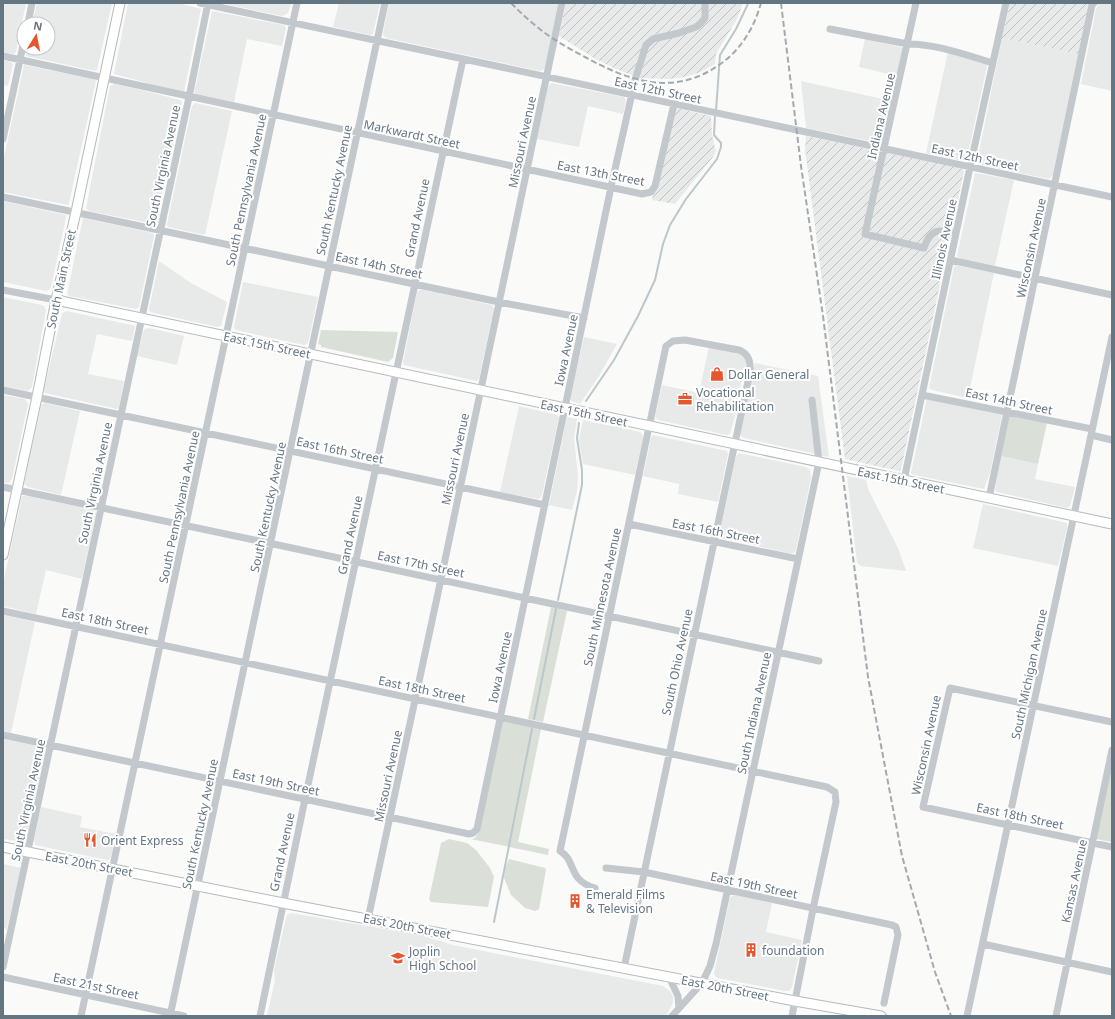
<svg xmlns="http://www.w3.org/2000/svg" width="1115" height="1019" font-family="'Noto Sans',sans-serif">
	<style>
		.built { fill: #e8e9e9 }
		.industrial { fill: url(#industrial-furrows) }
		.green { fill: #dadfd7 }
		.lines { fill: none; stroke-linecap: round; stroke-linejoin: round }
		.stream { stroke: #bbc7cb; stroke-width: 2 }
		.major-casing { stroke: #b5babe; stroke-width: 11 }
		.minor { stroke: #c3c8cc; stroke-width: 7 }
		.major { stroke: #fff; stroke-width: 9 }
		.rail { stroke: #a2aab0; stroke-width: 2; stroke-dasharray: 6 3; stroke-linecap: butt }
		.labels { text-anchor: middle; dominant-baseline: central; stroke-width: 4; stroke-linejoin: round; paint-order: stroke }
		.street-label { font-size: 12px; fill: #657683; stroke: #fff }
		.poi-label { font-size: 12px; fill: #657683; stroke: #fff; text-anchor: start }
	</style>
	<defs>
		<pattern id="industrial-furrows" width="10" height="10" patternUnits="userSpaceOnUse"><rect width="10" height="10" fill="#e8e9e9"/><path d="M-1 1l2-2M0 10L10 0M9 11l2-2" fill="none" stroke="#c0c1c2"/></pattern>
	</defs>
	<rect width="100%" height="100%" fill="#fafaf8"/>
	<path class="built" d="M3 3H26L16 52 14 54 3 52Z
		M37 3H112L97 70 95 71 26 56 27 48H48V24H32Z
		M128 3H178L201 9 184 92 152 85 144 82 114 74Z
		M221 3H291L288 13 282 16Z
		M339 3H380L373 34 370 35 333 27Z
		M389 3H559L545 69 540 71 386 38 383 35V33Z
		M1099 3H1112V91L1081 84 1096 9Z
		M212 11 284 25 286 28 282 46 247 39 234 102 195 94 194 93Z
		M1002 38 1079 54 1053 175 1049 179 981 165 977 162Z
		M865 39 901 47 902 49 897 76 859 67Z
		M948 52 985 63 987 66 968 154 962 160H958L926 153Z
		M3 60 11 62 13 64 8 86 3 85Z
		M24 65 94 79 96 81 69 203 68 205 3 192V162Z
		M801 81 892 101 883 141 879 143 806 128Z
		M551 83 624 97 626 101 623 114 588 106 579 147 537 139 548 87Z
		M114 84 142 90 180 100 182 102 156 222 154 224 89 211 86 208 110 86Z
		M195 103 232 111 205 235 168 227 167 224 192 106Z
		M975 173 1014 180 995 266 960 258 957 256Z
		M3 201 66 215V218L51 287 49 290 46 291 3 282Z
		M83 218 153 233 154 236 139 307 136 309 69 296 67 294Z
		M159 261 191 283 227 302 221 326 217 327 150 312 149 309Z
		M956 265 994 273 968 398 932 390 929 388 954 267Z
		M243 282 318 297 308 343 304 345 235 330 234 327Z
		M421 289 492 305 494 309 479 378 477 381 404 365 403 362 417 292Z
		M3 297 42 305 44 306 46 310 32 387 28 391 3 386Z
		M67 311 131 325 135 326 132 341 97 334 88 374 124 381 119 407 117 409 45 393 44 389 62 314 64 312Z
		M149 328 184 336 177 365 137 356 143 332 145 329Z
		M584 337 617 344 599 376 580 404 571 401 570 397Z
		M709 346 737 352 743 356 746 360 747 367 744 369 738 398 739 402 730 434 727 435 658 420 655 417 662 385 699 393Z
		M755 363 818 376 829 457 744 438 741 436 740 432Z
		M3 395 25 399 28 404 12 479 8 483 3 482Z
		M927 398 1000 413 1002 415 990 473 984 489 914 475 911 473Z
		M45 403 80 411 61 495 28 487 24 484 41 405Z
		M519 406 557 415 559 417 542 495 539 499 500 492Z
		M567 417 577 419 574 437 578 477 577 491 572 510 549 505Z
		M583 420 640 432 642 434 643 438 635 475 583 464 579 439Z
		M653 435 727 451 728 454 718 502 678 494 679 484 643 476 651 438Z
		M739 453 806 467 810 470 811 478 796 550 794 553H788L722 538 719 536 736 456Z
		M1001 456 1038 464 1035 479 1075 487 1070 506 1067 508 997 492 995 490 997 476Z
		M847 476 866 480 868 489 898 548 906 571 861 566 857 563Z
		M22 496H27L91 509 96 513 82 579 46 570 36 614 3 606V584Z
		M983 504 1067 523V528L1058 566 973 548Z
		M3 615 35 622 11 733 3 731Z
		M3 739 42 747 45 749 27 840 23 842 3 839Z
		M41 807 82 816 80 827 116 834 111 857 109 860H107L35 845 34 840Z
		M3 864 21 868 7 929 3 928Z
		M735 895 772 903 766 932 802 940 792 987 789 991H785L718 978 715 976 714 973 730 898 732 896Z
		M291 913 420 935 453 945 663 986 670 991 673 996V1003L666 1016H267L275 980 274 970 286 918 287 915Z"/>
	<path class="industrial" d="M566 3H743L737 19 716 54 715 64 701 72 691 75 679 78 667 79 640 78 616 69 594 58 559 36Z
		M1010 3H1090L1079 54 1002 38Z
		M671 107 711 116 712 135 716 151 713 157 675 204 652 200Z
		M806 136 961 168 964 171 901 469 899 471 845 459 805 149Z"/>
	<path class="green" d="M321 330 398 332 393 358 388 362 321 347V345L318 344Z
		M1012 416 1047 423 1038 464 1001 456 1009 418Z
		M551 607 567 611 543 722 528 719Z
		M504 721 541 729 518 842 549 849 548 855 471 839 475 838 478 833 502 722Z
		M1112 761V842L1096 839Z
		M449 839 467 843 476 850 490 868 494 877 488 907 431 902 429 899 441 843Z
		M509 859 545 868 546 870 539 909 535 911 525 908 511 895 504 878 505 869Z"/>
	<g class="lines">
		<path class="stream" d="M716 111 720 55 736 29 747 6 748 3
			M586 401 614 360 638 316 655 280 663 244 670 225 686 199 717 159 721 147V143L714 135 715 115
			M558 600 582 485V470L577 438 579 423
			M534 719 556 609
			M494 922 532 729"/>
		<defs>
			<path id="major" d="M56 300 1112 524
				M3 555 37 397 56 300 76 212 120 3
				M3 847 283 903 795 1001 881 1016"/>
		</defs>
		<use href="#major" class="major-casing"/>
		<path class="minor" d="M200 3 1112 197
			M916 3 865 234 924 248C930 229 938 229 956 233
			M28 24 32 3
			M830 29 908 44C937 44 966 55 993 63
			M3 56 642 194 651 192 655 186 674 104
			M3 139 24 41
			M3 197 499 302 584 318
			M951 260 1112 295
			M3 290 56 300
			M3 390 545 505
			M922 395 1092 429
			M1091 435 1112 440
			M904 480 970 167 1006 3
			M3 487 278 545 819 661
			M989 498 1092 5 1094 3
			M629 524 798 559
			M3 611 827 787 835 792 836 802 813 909 792 1016
			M1112 722 950 688 923 807 1112 847
			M3 735 469 834 473 833 477 829 611 187 635 80 646 45 653 39 679 33 696 27 701 23 705 18V3
			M606 868 644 872 892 925 896 927 898 935 884 1003
			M595 888C567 880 577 861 560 851L666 346 673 341 685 340 739 350C749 354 751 362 750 372L624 968
			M368 919 441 579 562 3
			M983 944 1112 972
			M3 967 189 97 208 3
			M3 977 184 1016
			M669 977 678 996 679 1008
			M81 1016 297 3
			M170 1016 385 3
			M260 1016 305 799 463 59
			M672 1016 702 983 710 966 716 944 819 462 812 400
			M967 1016 1112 337
			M1056 1016 1112 750"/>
		<use href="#major" class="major"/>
		<path class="rail" d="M511 3C519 11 527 19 536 26 550 38 568 48 585 57 629 81 673 97 719 65 741 50 754 28 761 3
			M781 3 801 166 823 316 868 677 902 856 935 972 951 1016"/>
	</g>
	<defs>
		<symbol id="shop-bare" viewBox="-9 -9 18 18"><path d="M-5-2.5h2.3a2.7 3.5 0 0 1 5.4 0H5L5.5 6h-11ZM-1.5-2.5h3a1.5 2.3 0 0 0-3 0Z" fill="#e4572e" stroke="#fff" stroke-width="2.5" paint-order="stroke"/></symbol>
		<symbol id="office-bare" viewBox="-9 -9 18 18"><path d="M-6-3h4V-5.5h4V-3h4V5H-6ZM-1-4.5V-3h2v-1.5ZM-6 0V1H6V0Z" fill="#e4572e" stroke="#fff" stroke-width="2.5" paint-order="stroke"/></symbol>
		<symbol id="restaurant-bare" viewBox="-9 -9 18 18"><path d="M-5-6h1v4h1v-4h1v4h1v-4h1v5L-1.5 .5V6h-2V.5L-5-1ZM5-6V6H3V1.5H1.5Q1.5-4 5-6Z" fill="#e4572e" stroke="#fff" stroke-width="2.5" paint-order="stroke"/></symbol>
		<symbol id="building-bare" viewBox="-9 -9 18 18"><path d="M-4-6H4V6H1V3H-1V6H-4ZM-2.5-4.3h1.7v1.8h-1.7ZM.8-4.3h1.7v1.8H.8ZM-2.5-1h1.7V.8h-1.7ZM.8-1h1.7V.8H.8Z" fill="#e4572e" stroke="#fff" stroke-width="2.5" paint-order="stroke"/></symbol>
		<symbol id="school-bare" viewBox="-9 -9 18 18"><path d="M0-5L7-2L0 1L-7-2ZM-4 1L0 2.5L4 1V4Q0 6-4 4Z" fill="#e4572e" stroke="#fff" stroke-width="2.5" paint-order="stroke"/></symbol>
	</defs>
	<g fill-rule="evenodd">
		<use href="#shop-bare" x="707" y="364" width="20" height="20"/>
		<use href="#office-bare" x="675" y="389" width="20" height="20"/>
		<use href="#restaurant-bare" x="80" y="830" width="20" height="20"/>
		<use href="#building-bare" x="565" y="891" width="20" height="20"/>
		<use href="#building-bare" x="741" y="940" width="20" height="20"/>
		<use href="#school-bare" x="388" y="948" width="20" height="20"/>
	</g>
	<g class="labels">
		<g class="street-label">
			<text transform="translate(658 90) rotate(12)">East 12th Street</text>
			<text transform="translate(881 116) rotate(-77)">Indiana Avenue</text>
			<text transform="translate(412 134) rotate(12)">Markwardt Street</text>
			<text transform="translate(522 142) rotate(-78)">Missouri Avenue</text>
			<text transform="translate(975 157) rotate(12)">East 12th Street</text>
			<text transform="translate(163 166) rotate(-78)">South Virginia Avenue</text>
			<text transform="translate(601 173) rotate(11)">East 13th Street</text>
			<text transform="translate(246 190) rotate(-78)">South Pennsylvania Avenue</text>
			<text transform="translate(334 190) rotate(-78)">South Kentucky Avenue</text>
			<text transform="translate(417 218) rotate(-78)">Grand Avenue</text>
			<text transform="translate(944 239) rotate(-78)">Illinois Avenue</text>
			<text transform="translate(1031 248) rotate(-78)">Wisconsin Avenue</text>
			<text transform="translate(379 265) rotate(12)">East 14th Street</text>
			<text transform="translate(61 279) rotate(-78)">South Main Street</text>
			<text transform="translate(267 345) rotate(12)">East 15th Street</text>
			<text transform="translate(566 350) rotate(-78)">Iowa Avenue</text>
			<text transform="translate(1009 401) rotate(12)">East 14th Street</text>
			<text transform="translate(584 413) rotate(12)">East 15th Street</text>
			<text transform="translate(340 450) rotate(12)">East 16th Street</text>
			<text transform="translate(455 459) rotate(-78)">Missouri Avenue</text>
			<text transform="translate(901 480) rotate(12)">East 15th Street</text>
			<text transform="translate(95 483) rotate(-78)">South Virginia Avenue</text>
			<text transform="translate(179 507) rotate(-78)">South Pennsylvania Avenue</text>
			<text transform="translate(268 507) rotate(-78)">South Kentucky Avenue</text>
			<text transform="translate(716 531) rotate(11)">East 16th Street</text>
			<text transform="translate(350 535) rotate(-78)">Grand Avenue</text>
			<text transform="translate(421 564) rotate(12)">East 17th Street</text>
			<text transform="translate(602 597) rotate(-78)">South Minnesota Avenue</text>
			<text transform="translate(105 621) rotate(12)">East 18th Street</text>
			<text transform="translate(677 662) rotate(-78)">South Ohio Avenue</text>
			<text transform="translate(500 667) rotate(-78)">Iowa Avenue</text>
			<text transform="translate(1029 674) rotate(-78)">South Michigan Avenue</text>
			<text transform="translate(422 689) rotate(12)">East 18th Street</text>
			<text transform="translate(754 713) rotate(-78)">South Indiana Avenue</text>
			<text transform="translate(926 745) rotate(-78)">Wisconsin Avenue</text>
			<text transform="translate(388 776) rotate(-78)">Missouri Avenue</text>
			<text transform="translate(276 782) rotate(12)">East 19th Street</text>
			<text transform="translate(28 800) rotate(-78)">South Virginia Avenue</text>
			<text transform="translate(1020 816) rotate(12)">East 18th Street</text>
			<text transform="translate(200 824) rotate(-78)">South Kentucky Avenue</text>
			<text transform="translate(282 852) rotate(-78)">Grand Avenue</text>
			<text transform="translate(89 864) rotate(11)">East 20th Street</text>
			<text transform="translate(1074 881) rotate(-78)">Kansas Avenue</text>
			<text transform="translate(754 885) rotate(12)">East 19th Street</text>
			<text transform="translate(407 926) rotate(11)">East 20th Street</text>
			<text transform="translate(96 986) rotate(12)">East 21st Street</text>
			<text transform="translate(725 988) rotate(11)">East 20th Street</text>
		</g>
		<g class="poi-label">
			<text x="728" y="374">Dollar General</text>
			<text x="696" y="392">Vocational<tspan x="696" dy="14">Rehabilitation</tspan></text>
			<text x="101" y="840">Orient Express</text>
			<text x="586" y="894">Emerald Films<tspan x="586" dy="14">&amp; Television</tspan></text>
			<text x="762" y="950">foundation</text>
			<text x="409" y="951">Joplin<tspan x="409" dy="14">High School</tspan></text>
		</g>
	</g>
	<rect width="1115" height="1019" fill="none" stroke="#657683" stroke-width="8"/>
	<g transform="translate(36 36) rotate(10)"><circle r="19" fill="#ffffff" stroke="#c1c8cd"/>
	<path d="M0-3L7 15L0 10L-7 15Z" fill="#e4572e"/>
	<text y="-6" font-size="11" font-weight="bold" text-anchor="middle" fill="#657683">N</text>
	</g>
</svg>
